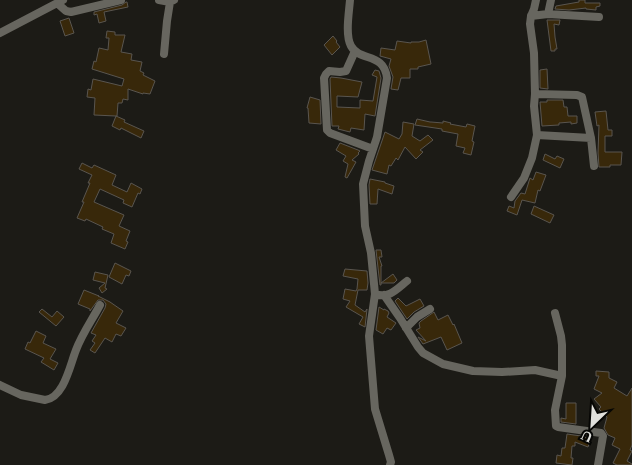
<svg xmlns="http://www.w3.org/2000/svg" width="632" height="465" font-family="Spectral,serif">
	<style>
		.building { fill: #38280a; stroke: #59554f }
		.lines { fill: none; stroke-linecap: round; stroke-linejoin: round }
		.minor { stroke: #67665f; stroke-width: 8 }
	</style>
	<rect width="100%" height="100%" fill="#1c1b16"/>
	<path class="building" d="M579 0H585V3H600V6L596 7V10L586 9V8L569 10 555 9 556 6 579 2Z
		M126 2H127L128 7 104 12 106 21 99 23 97 14 94 15V12L122 5Z
		M69 18 74 33 65 36 60 21Z
		M547 20H560L559 25 554 24 555 37 557 49H555V51H551Z
		M107 31 115 32V35H125L121 52 132 54 131 60 142 62 140 71 144 73 143 75 155 81 150 94 143 93V94L128 89V100L123 99 122 103H118L117 116H116L125 120 124 122 144 131 141 138 121 128 120 130 112 126 116 116 94 115 95 98 87 97 88 89 91 90 93 79 122 86 124 79 92 69 94 61 96 62 99 48 108 50 109 38H106Z
		M333 36 337 41 336 42 340 47 332 55 324 45Z
		M426 40 431 64 418 67V69H410V78H401L398 90 391 89 393 77 389 66 391 59 380 56 381 48 395 50 397 41 411 43V42H419Z
		M547 69 548 89 540 88V70Z
		M375 70 379 71 381 78 375 116 365 114 364 130 351 128 350 132 338 129 339 126H332L330 79 331 77 341 78 362 82 358 97 337 96V107L360 108V100L373 101 377 77 372 75Z
		M310 97 320 100 321 124 309 123 308 108H307Z
		M547 100H563L564 107H567L568 116H577V123L571 124V122L559 123V125L542 126 540 102H547Z
		M606 111 608 130H612V136H605V152H622L621 165H610V167H599L598 153 599 125 597 126 595 112Z
		M417 119 430 122H431L443 123V121L451 123 450 124 466 127 467 124 475 126 472 141 474 142 471 155 463 153 465 148 456 146 458 134 442 131V129L415 125Z
		M403 122 414 124 412 136 420 141 428 135 433 140 420 150 423 152 416 159 405 147 398 160 396 158 391 166 389 165 387 174 372 170 385 132 399 139 402 134Z
		M340 143 358 150 360 151 358 153 359 154 352 160 356 162 347 178 345 177 348 164 343 161 346 156 336 150Z
		M545 154 555 159 557 156 564 159 560 168 543 160Z
		M82 163 92 168 94 165 116 175 112 185 127 192 131 183 142 189 140 194 138 193 132 207 123 203 124 200 100 189 94 202 124 215 119 226 130 231 126 241 128 242 125 249 111 243 114 234 102 229 103 227 86 219 85 221 77 218 84 202H82L90 183H88L92 175 79 169Z
		M536 172 546 175 540 191 538 190 535 203 522 200 517 215 507 211 509 206 514 208 515 201 521 193 525 194 530 178 533 180Z
		M370 179 385 182V183L394 186 392 194 378 189 377 204H370L369 185Z
		M534 206 554 215 550 223 531 214Z
		M376 250H381L382 257H379L382 266H381V283L393 274 397 280 394 283H381V285H380Z
		M115 263 131 271 129 276 126 275 122 284 109 277Z
		M345 269 367 271 368 283 367 290H358L355 305 365 312 367 309 365 327 359 324 363 317 346 307 350 301 343 299 345 289 356 291 357 289 358 279 343 276Z
		M95 272 108 275 105 288 107 289 102 293 99 288 105 283 93 280Z
		M84 290 99 296H98L110 302 123 311 116 323 126 328 121 336 116 334 112 342 105 338 95 353 90 350 95 343 92 341 96 335 91 333 105 308 106 304 103 300H98L90 311V309L78 304Z
		M398 298 406 306 420 299 424 306 414 312 407 319 395 301Z
		M379 307 384 310V309L388 311 389 313 387 317 396 323 391 330 387 328 383 334 376 330Z
		M42 309 52 317 57 311 64 317 56 326 39 312Z
		M434 312 438 320 448 315 453 325 454 324 462 343 447 350 441 337 423 344 418 337 426 341 416 330 420 328 419 323 421 321Z
		M36 331 46 336 43 343 56 349 50 359 58 363 54 370 41 362 44 358 25 349 28 342 30 343Z
		M596 371 609 372V378L617 382 614 388 627 396 632 388V445L630 450 632 451 627 461 632 464V465H617L613 463 620 449 612 445 615 438 608 435 604 428 607 417 599 409 601 407 594 399 602 393 594 389 599 376H596Z
		M566 403H576V424L561 422V418L566 419Z
		M567 434 581 436 591 439 588 447 575 442V446H572L571 458H573L572 465 556 463 557 455 561 456 562 448H565Z"/>
	<g class="lines">
		<path class="minor" d="M159 0 170 2
			M350 0C349 13 345 35 351 46 360 62 384 52 387 78L377 137 369 161 363 184 365 226 371 253 375 294C389 299 397 289 407 281
			M57 3 66 11 71 12 121 0
			M548 14 551 0
			M531 16 548 14 599 17
			M0 33 63 0
			M355 51 346 71 340 72 329 71 326 74 324 78 327 130 330 133 373 149
			M164 54 167 21 170 2 174 0
			M535 94 577 95 582 97 591 138 594 166
			M537 135 591 138
			M511 197 524 178 532 158 537 135 534 106 535 94 534 53 530 24 531 16 534 9 536 0
			M375 294 369 336 375 409 389 455 391 462 390 465
			M384 295 400 318 418 347 423 353 443 364 473 371 502 372 535 370 562 376 555 410 556 426 558 427 601 433 603 436 598 465
			M555 313 561 336 562 345V376
			M406 328 417 317 430 309
			M0 385 21 395 45 400C64 398 70 365 76 350 82 334 92 320 100 305"/>
	</g>
	<g transform="translate(592 425) rotate(205)" stroke="#060604" stroke-width="4" paint-order="stroke">
	<path d="M0-4L9 19L0 12L-9 19Z" fill="#e0e0dc"/>
	<text y="-8" font-size="14" font-weight="bold" text-anchor="middle" fill="#e0e0dc">U</text>
	</g>
</svg>
